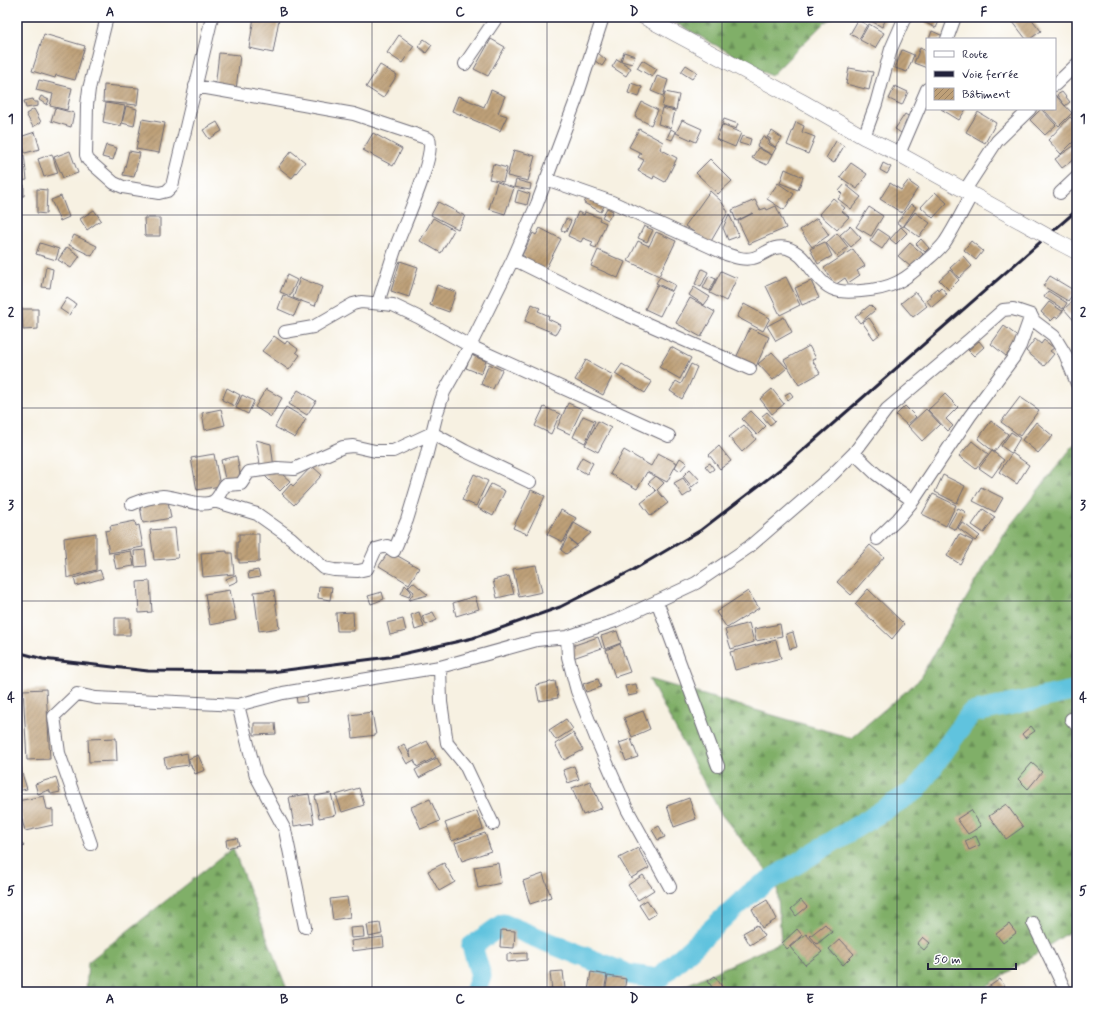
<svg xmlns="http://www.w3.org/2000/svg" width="1094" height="1009" font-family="Mynerve,sans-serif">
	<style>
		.forest { fill: url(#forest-firs); stroke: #516852 }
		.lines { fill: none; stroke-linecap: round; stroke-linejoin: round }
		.river { stroke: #60c3de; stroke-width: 21 }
		.building { fill: url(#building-hatch) }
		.minor-casing { stroke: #6d6a75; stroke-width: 14 }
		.tertiary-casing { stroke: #6d6a75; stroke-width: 16 }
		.minor { stroke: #fff; stroke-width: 12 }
		.tertiary { stroke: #fff; stroke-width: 15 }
		.rail { stroke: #22223b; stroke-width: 3 }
		.tertiary-bridge-casing { stroke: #6d6a75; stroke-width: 16; stroke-linecap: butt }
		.tertiary-bridge { stroke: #fff; stroke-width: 15 }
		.grid { fill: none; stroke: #22223b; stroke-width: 1; stroke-opacity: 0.55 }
		.neatline { fill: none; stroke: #22223b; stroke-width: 1.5 }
		.grid-label { font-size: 13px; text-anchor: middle; font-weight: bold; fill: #22223b }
	</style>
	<defs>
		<pattern id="forest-firs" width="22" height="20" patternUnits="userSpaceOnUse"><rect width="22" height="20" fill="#80af68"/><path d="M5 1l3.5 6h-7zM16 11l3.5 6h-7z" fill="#688e57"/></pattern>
		<pattern id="building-hatch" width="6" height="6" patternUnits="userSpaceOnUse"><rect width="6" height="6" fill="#bea078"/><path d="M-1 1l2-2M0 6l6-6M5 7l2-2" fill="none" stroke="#9a8264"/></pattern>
	</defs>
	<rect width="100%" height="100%" fill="#fff"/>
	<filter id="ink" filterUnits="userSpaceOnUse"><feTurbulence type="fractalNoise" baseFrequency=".025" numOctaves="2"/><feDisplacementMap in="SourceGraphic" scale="8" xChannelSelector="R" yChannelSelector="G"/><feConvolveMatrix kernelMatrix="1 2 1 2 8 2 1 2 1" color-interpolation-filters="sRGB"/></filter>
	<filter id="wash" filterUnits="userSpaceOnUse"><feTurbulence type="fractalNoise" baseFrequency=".012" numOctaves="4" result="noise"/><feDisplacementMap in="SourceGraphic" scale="16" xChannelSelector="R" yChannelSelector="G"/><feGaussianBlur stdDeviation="0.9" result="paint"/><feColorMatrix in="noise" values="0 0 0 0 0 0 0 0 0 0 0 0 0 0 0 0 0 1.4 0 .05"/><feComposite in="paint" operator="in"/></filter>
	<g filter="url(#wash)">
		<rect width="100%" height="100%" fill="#f7f1e2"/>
		<path class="forest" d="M665 17H835L824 23 771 76Z
			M1077 441V927L978 992H671L781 942 777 884 721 814 649 679 851 738 918 681 1005 532Z
			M233 848 288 992H86L88 962Z"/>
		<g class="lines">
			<path class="river" d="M475 992 481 976 472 946 503 924 627 974 658 979 754 890 916 790 971 713 1077 690"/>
		</g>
		<g id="blocks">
			<path class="building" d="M254 17H266L279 19 273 53 249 48Z
				M864 17H887L882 27Z
				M914 17H941L936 28Z
				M1020 17H1030L1041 31 1030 39H1026L1013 22Z
				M858 20 867 25 859 39 850 34Z
				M869 24 884 33 875 48 860 40Z
				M932 31 943 36 942 39H929Z
				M44 34 85 46 75 80 56 75 55 78 32 71Z
				M399 35 414 46 402 63 387 53Z
				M424 39 432 45 426 53 418 46Z
				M491 39 505 47 488 76 474 69Z
				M920 48 927 51V68L914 63Z
				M902 50 914 55 907 72 895 68Z
				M624 52 635 56 632 64 621 61Z
				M219 53 240 55 236 90 215 88Z
				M598 53 606 60 602 66 594 60Z
				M617 59 631 68 626 76 612 67Z
				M642 60 657 69 652 77 637 68Z
				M380 65 397 75 383 98 366 87Z
				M686 65 697 72 692 79 681 72Z
				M849 68 873 72 869 90 846 84Z
				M657 76 668 80 663 96 651 91Z
				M39 80 72 88 67 110 50 106 53 94 36 90Z
				M631 83 642 87 639 97 628 93Z
				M104 85 139 88 137 105 103 102Z
				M895 86 908 92 902 105 889 99Z
				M491 90 505 96 498 113 507 116 500 131 452 111 458 96 484 107Z
				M665 92 679 95 676 110 662 107Z
				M1062 92 1070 102 1065 106 1057 95Z
				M1055 95 1072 113 1059 126 1043 109H1055Z
				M41 96 49 100 47 105 39 100Z
				M33 99 34 102H38V106L26 108 24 101Z
				M642 102 658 110 651 125 635 117Z
				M106 103 125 106 121 126 103 122Z
				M126 106 137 109 134 126 122 123Z
				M55 108 74 113 71 127 51 121Z
				M662 108 675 111 671 128 658 124Z
				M34 109 41 122 33 127 26 114Z
				M941 109H966L959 120Z
				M1041 109 1056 125 1045 135 1030 120Z
				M978 112 996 123 985 143 966 132Z
				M905 114 911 118 901 133 895 129Z
				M1070 117 1077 124V138L1061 154 1048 140Z
				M142 119 165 123 159 153 136 149Z
				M724 119 738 124 736 129 722 124Z
				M682 120 702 129 696 142 676 133Z
				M217 122 222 131 209 139 203 130Z
				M796 122 804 126 802 132 815 137 808 154 787 145Z
				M722 125 741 133 735 147 716 139Z
				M639 129 663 142 660 149 677 158 665 182 654 176 653 179 638 171 644 160 638 157 641 153 629 147Z
				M671 129 676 132 672 140 667 138Z
				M772 131 782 138 775 147 769 142 771 139 767 137Z
				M35 132 40 149 25 153 20 137Z
				M373 133 402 149 393 166 363 150Z
				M742 136 751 139 749 146 739 143Z
				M763 136 769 140 767 143 776 148 772 155 757 146Z
				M836 141 844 146 834 163 826 158Z
				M106 145 117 148 113 160 102 157Z
				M1075 145 1077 148V157L1062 168 1055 159Z
				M758 148 772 155 767 165 752 158Z
				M514 150 535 156 528 181 507 176Z
				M70 151 78 173 63 178 54 157Z
				M129 151 140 153 134 177 123 175Z
				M291 151 305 162 292 178 278 167Z
				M52 154 58 173 44 177 38 159Z
				M24 155 27 180 18 181 17 156Z
				M710 159 732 181 718 194 696 173Z
				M851 163 867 174 857 189 840 177Z
				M883 163 891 167 887 174 880 170Z
				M493 164 507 168 503 182 489 179Z
				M785 169 803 177 798 190 780 183Z
				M516 180 531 184 530 190 514 187Z
				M908 181 918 188 902 213 880 199 890 183 901 190Z
				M497 182 514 188 505 214 489 209Z
				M778 183 794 194 784 210 767 199Z
				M845 184 861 197 851 209 838 199 842 194 839 191Z
				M17 185H24V196H17Z
				M37 189 47 190 46 214 37 213Z
				M518 190 530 194 527 205 515 202Z
				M710 191 721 201 728 212 710 243 685 226Z
				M935 192 947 203 933 218 921 207Z
				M588 195 605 204 601 212 584 203Z
				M61 196 69 217 60 221 51 200Z
				M833 198 845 208 842 211 849 217 837 230 819 214Z
				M755 200 760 210 766 208 767 210 776 206 786 228 749 244 738 221 753 213 736 221 732 210Z
				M438 202 465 216 458 229 431 215Z
				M911 204 916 207 903 227 897 223Z
				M869 207 883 216 871 236 856 227Z
				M607 208 613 211 608 220 602 217Z
				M94 210 101 220 87 230 80 219Z
				M578 212 584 215 585 212 600 218 599 220 606 223 596 248 591 246 593 242 583 238 581 242 568 236Z
				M915 212 930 223 919 237 904 226Z
				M729 214 739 236 728 240 723 228Z
				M144 218H160V236H145Z
				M433 218 454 230 441 253 420 241Z
				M817 218 829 235 812 247 800 230Z
				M566 219 571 221 566 232 561 230Z
				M644 226 653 230 647 242 638 238Z
				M850 226 861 238 851 247 840 235Z
				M901 227 907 233 896 244 890 239Z
				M540 228 561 239 544 272 523 261 525 257 522 255 533 233 536 235Z
				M878 229 890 237 882 249 870 241Z
				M656 232 676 241 659 276 628 261 638 241 649 246Z
				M837 233 848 247 837 256 826 243Z
				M74 235 97 246 92 256 69 245Z
				M921 239 929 248 925 252 916 244Z
				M971 241 983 251 976 260 964 250Z
				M825 242 832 256 818 264 810 249Z
				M40 243 59 249 56 260 36 254Z
				M910 243 923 254 911 267 898 256Z
				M67 247 80 256 71 268 58 260Z
				M853 249 865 266 857 271 860 275 848 283 845 278 835 285 824 268Z
				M598 250 625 262 618 278 591 266Z
				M963 256 972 266 959 278 950 268Z
				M400 261 418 267 409 297 391 291Z
				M46 267 53 269 50 288 42 287Z
				M702 269 708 272 701 287 695 284Z
				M950 270 959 280 949 290 939 280Z
				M721 271 737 278 726 301 710 293Z
				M287 275 297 280 290 296 280 292Z
				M709 276 716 279 710 291 703 288Z
				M1050 276 1075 291 1068 301 1043 286Z
				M660 277 675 285 672 291 656 283Z
				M786 277 800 305 780 315 766 286Z
				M300 278 322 287 315 306 293 298Z
				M811 281 819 298 802 305 795 288Z
				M437 285 456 292 449 312 430 305Z
				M657 285 672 292 660 316 645 309Z
				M694 287 710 297 704 305 689 295Z
				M941 287 947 294 932 307 926 300 931 296 930 294 937 288 938 290Z
				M1048 291 1067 303 1063 309 1044 297Z
				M915 292 927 306 913 317 901 303Z
				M283 295 300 302 294 316 278 309Z
				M67 298 76 304 69 315 60 309Z
				M690 298 715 312 701 337 676 323Z
				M1076 298 1077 299V324L1064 309Z
				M1049 302 1062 311 1064 310 1057 318 1055 317 1051 321 1041 312Z
				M532 304 540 308 538 311 549 316 548 319 561 325 556 334 525 321Z
				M744 304 770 318 763 331 737 317Z
				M870 305 875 310 860 323 855 317Z
				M22 309H38V329L23 330Z
				M784 317 792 332 776 341 767 326Z
				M869 318 880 334 874 339 862 322Z
				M1004 326 1020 338 1006 356 991 344Z
				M750 328 769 337 755 369 735 360Z
				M274 336 285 344 287 341 298 349 296 352 300 355 289 370 262 351Z
				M1035 339 1041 344 1044 340 1054 348 1050 351 1054 354 1044 366 1026 351Z
				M979 341 984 347 974 356 968 350Z
				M809 346 816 358 812 360 820 373 799 385 784 360Z
				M671 347 691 358 680 379 659 367Z
				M772 352 787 368 773 380 758 364Z
				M471 355 486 361 481 374 466 368Z
				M586 360 613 375 603 395 575 380Z
				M489 364 502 370 493 389 481 384Z
				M622 364 652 382 645 393 615 374Z
				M691 364 697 367 688 388 682 399 670 391 676 381 681 384Z
				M227 388 240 395 235 406 222 400Z
				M266 389 282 398 271 417 255 407Z
				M772 389 784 404 772 414 760 399Z
				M298 390 316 401 307 415 289 404Z
				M790 392 793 396 788 400 785 395Z
				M945 394 958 407 946 419 953 426 948 431 928 410Z
				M242 395 254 401 248 414 236 408Z
				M1020 397 1039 410 1020 436 1001 422Z
				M568 403 582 409 570 434 557 428Z
				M905 406 916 417 907 425 896 415Z
				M286 407 306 419 295 438 275 427Z
				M544 407 560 414 551 434 535 426Z
				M221 409 225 425 205 430 202 413Z
				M926 409 940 424 922 441 908 426Z
				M751 411 766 426 757 435 742 419Z
				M767 412 775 421 770 425 762 416Z
				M583 416 595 421 585 443 573 437Z
				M598 421 611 428 598 452 585 445Z
				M991 421 1008 434 994 452 978 439Z
				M1036 422 1053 436 1038 453 1022 440Z
				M744 425 756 439 742 452 729 437Z
				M1011 432 1020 438 1011 453 1001 446Z
				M256 440 271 444 274 468 261 470Z
				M972 441 988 454 976 469 959 456Z
				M719 446 731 461 720 469 709 455Z
				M624 450 651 466 658 453 677 463 667 482 647 472 637 489 610 474Z
				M992 451 1004 460 992 477 979 468Z
				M1012 453 1029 465 1017 484 999 472Z
				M214 454 220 486 197 490 191 458Z
				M237 456 241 481 226 484 221 460Z
				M582 457 593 463 587 474 576 468Z
				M680 458 687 463 680 471 675 467Z
				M710 463 714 469 710 472 705 466Z
				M312 466 322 475 294 505 282 494 291 484 293 486Z
				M275 468 290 481 280 491 263 474Z
				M690 469 700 480 692 487 683 476Z
				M474 474 488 481 476 506 462 500Z
				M943 475 965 486 957 503 935 492Z
				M656 476 664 483 657 490 668 503 651 516 641 503 656 491 648 483Z
				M683 478 692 491 683 497 674 483Z
				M491 484 505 491 493 516 478 508Z
				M981 487 1003 498 995 512 973 501Z
				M531 490 545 496 527 534 513 528Z
				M933 494 956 505 946 526 922 514Z
				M168 501 171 518 143 523 140 506Z
				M958 508 966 512 956 530 948 526Z
				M983 509 995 517 984 533 972 525Z
				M561 510 576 518 563 542 547 534Z
				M135 521 136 526 139 525 143 547 109 553 105 531 111 530 110 526Z
				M962 522 980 536 975 541 958 528Z
				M574 523 591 533 577 545 569 539 577 546 566 554 561 550Z
				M175 528 178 558 154 560 150 530Z
				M96 533V570L67 578 64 538Z
				M239 534H259V562L239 563V559H237V542H239Z
				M959 534 973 541 960 564 947 556Z
				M870 545 884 557 851 595 837 582Z
				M145 550 147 566 135 567 134 551Z
				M131 551 134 566 116 569 113 554Z
				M227 551V553H232L234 574 203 577 201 553Z
				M389 551 419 568 409 584 379 566Z
				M536 565 542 592 519 597 513 569Z
				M100 570 103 578 76 586 74 578Z
				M258 570 260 577 249 579 248 572Z
				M235 575 238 581 229 585 226 579Z
				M509 576 514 594 497 598 493 580Z
				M150 581 152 612 139 613 137 582Z
				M413 582 428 595 409 600 414 592 408 587Z
				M405 585 411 591 409 597 401 594Z
				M319 586 332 587 330 600 318 598Z
				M868 589 904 624 892 639 855 604Z
				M230 590 236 620 210 625 205 594Z
				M274 590 279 628 259 631 254 592Z
				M748 591 759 608 727 628 716 612Z
				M382 592 384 599 371 604 368 596Z
				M475 596 479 609 456 616 453 603Z
				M353 612 354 631H337L336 613Z
				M419 612 424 627 415 630 411 615Z
				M433 612 437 620 426 625 422 616Z
				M115 618H130V635H115Z
				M403 619 406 631 390 635 387 623Z
				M749 623 754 642 731 649 725 630Z
				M780 624 782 636 756 641 754 629Z
				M617 631 621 643 605 649 601 636Z
				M793 632 797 647 790 649 786 634Z
				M598 637 602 648 573 658 569 647Z
				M776 640 781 658 735 670 730 652Z
				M620 644 630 672 615 677 606 650Z
				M598 679 601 687 586 692 583 684Z
				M555 681 558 698 539 701 536 685Z
				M636 684 638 694 628 696 625 686Z
				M46 689 50 759 27 760 23 690Z
				M306 694 307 702 297 703 296 695Z
				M643 711 650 729 632 737 624 718Z
				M372 712 376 735 353 738 350 715Z
				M566 719 573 729 556 740 549 730Z
				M254 723H275L276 734 254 735Z
				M1031 726 1035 731 1025 738 1022 734Z
				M573 733 583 750 564 760 555 744Z
				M116 738 117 761 89 762 88 739Z
				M631 739 638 757 626 761 619 743Z
				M427 741 436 757 417 767 414 760 407 764 398 748 404 744 411 757 409 750Z
				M187 753 189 765 166 768 164 758Z
				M198 755 205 770 195 774 188 759Z
				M437 758 441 766 419 778 415 770Z
				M1032 763 1042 772 1028 789 1018 779Z
				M19 764 27 789 17 791V765Z
				M574 766 579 779 568 783 563 770Z
				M56 777 60 792 51 794 49 790 38 794 35 784Z
				M590 781 602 808 583 815 572 788Z
				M359 788 364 805 342 812 336 795Z
				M331 793 336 815 319 818 315 796Z
				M309 794 314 823 294 826 289 797Z
				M44 796 47 809 53 810V825L25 831 17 801Z
				M689 798 696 819 674 827 667 806Z
				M430 799 440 821 421 829 411 807Z
				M1006 804 1023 827 1006 839 989 816Z
				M971 810 981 826 968 834 957 819Z
				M477 811 483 829 452 841 445 823Z
				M659 826 665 837 658 840 652 830Z
				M485 833 491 851 462 861 455 843Z
				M976 836 980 845 969 850 965 841Z
				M17 837 24 846 17 852Z
				M237 838 239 845 227 848 226 840Z
				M638 848 649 868 631 878 619 858Z
				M444 863 455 882 439 891 428 871Z
				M498 863 501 883 478 888 474 867Z
				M543 874 551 897 530 904 523 881Z
				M643 875 654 890 638 900 628 885Z
				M347 897 350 917 333 920 330 899Z
				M647 900 656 914 648 919 639 905Z
				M767 900 777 919 762 928 752 909Z
				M801 900 807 907 796 916 791 909Z
				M380 923 382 934 369 937 367 925Z
				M825 924 832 932 817 944 810 936Z
				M1009 924 1016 933 1003 943 996 934Z
				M757 925 764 936 750 945 743 933Z
				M363 927 364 937 351 938 350 928Z
				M797 929 802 935 787 949 782 943Z
				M501 930 515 931 514 948 500 947Z
				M806 934 822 952 805 965 790 947Z
				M383 937 384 947 352 951 351 941Z
				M923 937 930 943 924 950 917 944Z
				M840 939 854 954 843 965 829 949Z
				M527 953V960L507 962V954Z
				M563 971 565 989 552 991 550 972Z
				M591 972 607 975 604 992 588 991Z
				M608 976 626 979 624 992H605Z
				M715 976 725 991 724 992H715L708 981Z
				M1000 979 1009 992H981Z"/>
		</g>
	</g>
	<g filter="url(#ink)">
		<use href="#blocks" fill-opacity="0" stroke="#6d6a75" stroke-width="1"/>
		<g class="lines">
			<defs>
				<path id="minor" d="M107 17 89 89 87 105 86 155 88 160 114 183 123 187 159 193 167 191 172 186 212 17
					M947 39 955 17
					M465 64 497 17
					M1055 85 1077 64
					M195 86 354 114 429 139C436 155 404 225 397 244 390 264 384 284 378 303
					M864 137 876 104 891 49 905 17
					M899 154 927 89
					M546 179 612 202 726 254C735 257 743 260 753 258 765 255 773 244 787 248 807 254 812 277 829 287 838 293 851 292 861 291 892 289 906 280 928 259 934 254 940 249 945 242 955 227 963 210 972 194
					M965 190 997 141 1030 109
					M1060 193 1077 177
					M513 259 618 311 750 369
					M285 332 313 327 353 304 361 302 393 305 418 317 470 346 669 436
					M854 453 876 474 913 501
					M214 501 257 514 291 538 324 568 334 570 358 571 367 569 376 549 387 546 394 551 407 520 426 457 437 413 444 392 470 346 513 259 537 204 576 100 603 17
					M132 504C141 500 152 497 163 496 176 496 205 510 215 500 219 497 222 489 225 485L241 484 249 472 277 468 294 469 343 447 353 446 375 451H393L432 433 465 451 530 482
					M877 539 898 519 913 501 970 416 1014 357 1020 346 1031 315
					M657 601 718 766
					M567 637 568 657 577 691 596 738 627 809 670 887
					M440 667 441 702 447 743 465 765 493 824
					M238 705 256 776 285 830 305 927
					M1071 719 1077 726
					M91 844 59 753 54 716 77 694 96 698 238 705 283 693 440 667 537 640 567 637 615 621 696 583 749 547 831 476 854 453 887 409 970 339 1003 310 1013 309 1031 315 1034 321 1054 336 1065 354 1077 384
					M1033 923 1066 992"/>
				<path id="tertiary" d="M644 17 801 101 864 137 899 154 1031 227
					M1056 241 1077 252"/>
			</defs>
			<use href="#minor" class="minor-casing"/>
			<use href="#tertiary" class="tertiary-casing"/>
			<use href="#minor" class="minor"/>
			<use href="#tertiary" class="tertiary"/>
			<path class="rail" d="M17 652 43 659 148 671 271 672 389 657 473 638 560 607 633 570 701 530 787 464 1077 210"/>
			<defs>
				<path id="tertiary-bridge" d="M1031 227 1056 241"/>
			</defs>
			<use href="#tertiary-bridge" class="tertiary-bridge-casing"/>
			<use href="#tertiary-bridge" class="tertiary-bridge"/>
		</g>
	</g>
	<path class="grid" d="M197 17V992M372 17V992M547 17V992M722 17V992M897 17V992M17 215H1077M17 408H1077M17 601H1077M17 794H1077"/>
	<rect width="1094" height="1009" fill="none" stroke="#fff" stroke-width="44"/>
	<rect x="926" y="38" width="130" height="72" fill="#ffffff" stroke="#a7a7b1"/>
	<rect x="934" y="51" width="20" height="6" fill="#ffffff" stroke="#a7a7b1"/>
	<text x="962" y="58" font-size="12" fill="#22223b">Route</text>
	<rect x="934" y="71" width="20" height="6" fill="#22223b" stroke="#a7a7b1"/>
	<text x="962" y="78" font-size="12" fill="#22223b">Voie ferrée</text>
	<rect x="934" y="88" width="20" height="12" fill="url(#building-hatch)" stroke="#a7a7b1"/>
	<text x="962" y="98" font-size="12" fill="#22223b">Bâtiment</text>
	<path d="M928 963v6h88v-6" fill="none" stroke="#22223b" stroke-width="2"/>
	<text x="934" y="963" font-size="12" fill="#22223b" stroke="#ffffff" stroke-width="3" paint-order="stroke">50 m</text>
	<rect x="22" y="22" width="1050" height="965" class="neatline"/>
	<g class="grid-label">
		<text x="110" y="16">A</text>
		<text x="284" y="16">B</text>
		<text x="460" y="16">C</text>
		<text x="634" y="16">D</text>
		<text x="810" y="16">E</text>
		<text x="984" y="16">F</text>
		<text x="11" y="123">1</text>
		<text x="1083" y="123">1</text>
		<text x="11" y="316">2</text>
		<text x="1083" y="316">2</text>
		<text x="11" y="509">3</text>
		<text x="1083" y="509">3</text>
		<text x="11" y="702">4</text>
		<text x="1083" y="702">4</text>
		<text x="11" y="895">5</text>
		<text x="1083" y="895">5</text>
		<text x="110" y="1003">A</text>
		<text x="284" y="1003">B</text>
		<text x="460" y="1003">C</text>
		<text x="634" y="1003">D</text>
		<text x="810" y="1003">E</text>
		<text x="984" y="1003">F</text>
	</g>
</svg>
